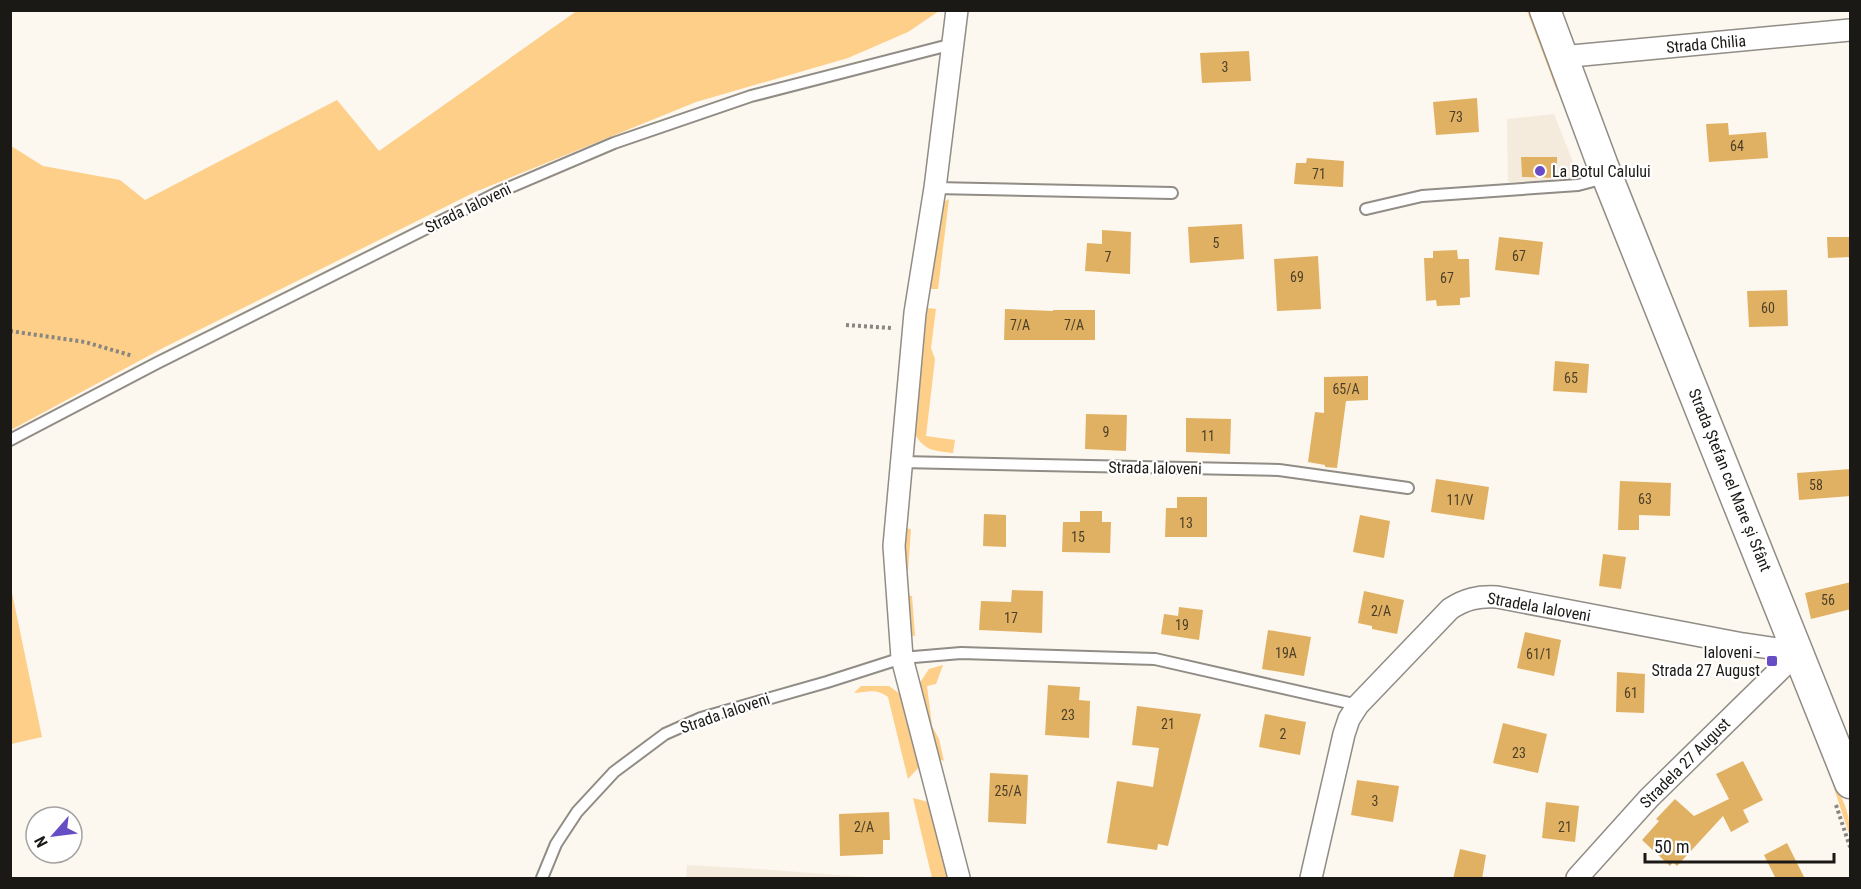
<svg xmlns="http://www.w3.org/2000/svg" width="1861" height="889" font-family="'Roboto Condensed',sans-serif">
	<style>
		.built { fill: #f5ebdd }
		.green { fill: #fdcf89 }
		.building { fill: #e1b163 }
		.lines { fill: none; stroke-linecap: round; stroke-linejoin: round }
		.lane-casing { stroke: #918c85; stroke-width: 14 }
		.street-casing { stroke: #918c85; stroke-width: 24 }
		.secondary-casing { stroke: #918c85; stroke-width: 33 }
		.path { stroke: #898680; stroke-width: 4; stroke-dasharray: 3 3; stroke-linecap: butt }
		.lane { stroke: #fff; stroke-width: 10 }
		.street { stroke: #fff; stroke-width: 21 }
		.secondary { stroke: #fff; stroke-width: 30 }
		.poi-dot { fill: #664dc6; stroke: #fff; stroke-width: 2 }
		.labels { text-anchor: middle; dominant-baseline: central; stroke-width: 4.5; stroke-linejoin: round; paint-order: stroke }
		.number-label { font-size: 14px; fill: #4c3f29 }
		.street-label { font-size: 16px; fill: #1b1916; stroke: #fff }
		.poi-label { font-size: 16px; fill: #1b1916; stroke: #fff; text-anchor: start }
	</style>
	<rect width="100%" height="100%" fill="#fcf7ef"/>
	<path class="built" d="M1554 114 1579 177 1566 180 1508 182 1507 119Z
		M687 865 773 870 877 878H686Z"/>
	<path class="green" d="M578 10 939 11 908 32 848 58 696 102 475 192 165 347 11 430V146L43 166 120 180 145 200 337 100 379 151Z
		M1527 11H1532L1561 90 1557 91Z
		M949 199 938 289H929L942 203Z
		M927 308 936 309 931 348 935 359 926 436 955 440 953 453C936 451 924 451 915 434Z
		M902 528 911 529 908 571H901Z
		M11 588 42 737 11 744H10Z
		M905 595 912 596 915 636 908 635Z
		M943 665 936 684 927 686 932 726 939 739 944 761 939 759 919 692 921 681 929 669Z
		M861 686H889L903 696 921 765 908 779 888 697C877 688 867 692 854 693Z
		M1833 785C1846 801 1850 817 1850 837Z
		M913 798 932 803 949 878H932Z"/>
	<path class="building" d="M1249 51 1251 81 1202 83 1200 53Z
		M1477 98 1479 132 1436 135 1433 102Z
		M1728 123 1729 135 1766 132 1768 158 1709 162 1706 124Z
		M1521 157H1557V178L1522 177Z
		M1307 158 1344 161 1343 187 1294 184 1296 163H1306Z
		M1242 224 1244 259 1190 263 1188 227Z
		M1102 230 1131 232 1130 274 1085 271 1087 243 1102 244Z
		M1499 237 1543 242 1539 275 1495 270Z
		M1827 237H1851V257L1828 258Z
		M1457 250 1458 259H1469L1470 297 1460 298V305L1437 306 1436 300 1426 301 1424 258H1433V251Z
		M1318 256 1321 309 1277 311 1274 259Z
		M1787 290 1788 326 1749 327 1747 291Z
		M1005 309 1053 311V310H1095V340H1004Z
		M1555 361 1589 364 1587 393 1553 391Z
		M1368 376V400L1346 401 1337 468 1325 467V465L1308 462 1315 412 1324 413V377Z
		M1086 414 1127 415 1126 451 1085 449Z
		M1186 418 1231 419 1230 454 1186 452Z
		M1851 469V496L1799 500 1797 473Z
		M1436 479 1489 487 1484 520 1431 512Z
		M1620 481 1671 483 1670 516 1639 515V530H1618Z
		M1177 497H1207V537H1165L1166 508H1177Z
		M1080 511H1102V522H1111L1110 553 1062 552 1063 522H1080Z
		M984 514 1006 515V547L983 546Z
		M1360 515 1390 521 1384 558 1353 552Z
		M1603 554 1626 557 1621 589 1599 586Z
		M1851 582V609L1811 619 1805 593Z
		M1012 590 1043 591 1042 633 979 630 981 601 1011 602Z
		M1364 591 1404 600 1397 634 1372 629V626L1358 623Z
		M1179 607 1203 610 1199 640 1161 634 1164 614 1178 616Z
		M1268 630 1311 637 1304 676 1262 669Z
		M1525 632 1561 640 1554 676 1517 668Z
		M1617 672 1645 674 1644 713 1616 712Z
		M1048 685 1080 687 1079 700 1090 701 1089 738 1045 735Z
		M1137 706 1201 714 1168 846 1158 844 1157 850 1107 843 1117 781 1153 787 1159 748 1132 745Z
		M1265 714 1306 722 1300 755 1259 747Z
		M1503 723 1547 734 1538 773 1493 763Z
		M1743 761 1763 800 1743 810 1749 822 1731 832 1723 816 1677 866 1673 862 1670 866 1642 840 1659 821 1656 819 1675 799 1694 816 1729 799 1716 774Z
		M990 773 1028 775 1026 824 988 822Z
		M1357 780 1399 786 1393 822 1351 815Z
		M1546 802 1579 806 1575 842 1542 838Z
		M889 812 890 840H883V854L840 856 839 814Z
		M1787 843 1805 879H1776L1764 855Z
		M1460 849 1486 855 1482 879H1453Z"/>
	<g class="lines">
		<defs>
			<path id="lane" d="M935 188 1172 193
				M1366 209 1422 196 1578 185 1605 178
				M10 440 157 363 499 192 614 143 751 96 953 44
				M901 462 1279 470 1408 488
				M542 878 556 844 577 812 614 772 665 734 701 718 827 682 902 658 961 653 1155 659 1358 705"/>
			<path id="street" d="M957 10 935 188 915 313 894 546 902 658 959 878
				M1561 57 1850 30
				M1311 878 1344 734 1349 719 1358 705 1450 609C1465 599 1478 596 1497 597L1743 644 1798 652
				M1577 878 1649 798 1798 652"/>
			<path id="secondary" d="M1545 10 1603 166 1850 783"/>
		</defs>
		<use href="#lane" class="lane-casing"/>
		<use href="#street" class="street-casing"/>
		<use href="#secondary" class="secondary-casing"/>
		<path class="path" d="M846 325 891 328
			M10 331 85 342 133 356
			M1836 805 1850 847"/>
		<use href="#lane" class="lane"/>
		<use href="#street" class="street"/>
		<use href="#secondary" class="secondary"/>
	</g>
	<g class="poi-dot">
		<circle cx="1540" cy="171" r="6"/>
		<rect x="1766" y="655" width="12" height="12" rx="3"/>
	</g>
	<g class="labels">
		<g class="number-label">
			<text x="1225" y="67">3</text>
			<text x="1456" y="117">73</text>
			<text x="1737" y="146">64</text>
			<text x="1319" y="174">71</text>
			<text x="1216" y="243">5</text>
			<text x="1519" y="256">67</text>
			<text x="1108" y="257">7</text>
			<text x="1297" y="277">69</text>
			<text x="1447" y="278">67</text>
			<text x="1768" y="308">60</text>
			<text x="1020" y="325">7/A</text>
			<text x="1074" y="325">7/A</text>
			<text x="1571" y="378">65</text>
			<text x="1346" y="389">65/A</text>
			<text x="1106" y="432">9</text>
			<text x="1208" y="436">11</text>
			<text x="1816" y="485">58</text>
			<text x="1645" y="499">63</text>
			<text x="1460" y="500">11/V</text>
			<text x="1186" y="523">13</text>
			<text x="1078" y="537">15</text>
			<text x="1828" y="600">56</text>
			<text x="1381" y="611">2/A</text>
			<text x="1011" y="618">17</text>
			<text x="1182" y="625">19</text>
			<text x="1286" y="653">19A</text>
			<text x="1539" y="654">61/1</text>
			<text x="1631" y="693">61</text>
			<text x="1068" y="715">23</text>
			<text x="1168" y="724">21</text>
			<text x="1283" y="734">2</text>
			<text x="1519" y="753">23</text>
			<text x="1008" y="791">25/A</text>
			<text x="1375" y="801">3</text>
			<text x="864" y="827">2/A</text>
			<text x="1565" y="827">21</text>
		</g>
		<g class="street-label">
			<text transform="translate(1706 44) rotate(-5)">Strada Chilia</text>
			<text transform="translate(468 208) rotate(-26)">Strada Ialoveni</text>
			<text transform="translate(1155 468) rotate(1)">Strada Ialoveni</text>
			<text transform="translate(1730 480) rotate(68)">Strada Ștefan cel Mare și Sfânt</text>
			<text transform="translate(1539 607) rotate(10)">Stradela Ialoveni</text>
			<text transform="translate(725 713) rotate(-19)">Strada Ialoveni</text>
			<text transform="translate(1685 763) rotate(-45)">Stradela 27 August</text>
		</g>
		<g class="poi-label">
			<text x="1552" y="171">La Botul Calului</text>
			<text x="1760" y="652" text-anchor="end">Ialoveni -<tspan x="1760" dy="18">Strada 27 August</tspan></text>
		</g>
	</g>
	<rect width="1861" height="889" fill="none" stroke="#1b1916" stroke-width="24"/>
	<g transform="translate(54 835) rotate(242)"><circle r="28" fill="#ffffff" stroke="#a4a3a2" stroke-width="1.5"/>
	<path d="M0-4.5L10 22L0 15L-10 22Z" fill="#664dc6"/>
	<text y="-9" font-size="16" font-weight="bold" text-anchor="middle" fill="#1b1916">N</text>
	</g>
	<path d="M1645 853v9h189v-9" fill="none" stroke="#1b1916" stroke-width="3"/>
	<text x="1654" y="853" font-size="18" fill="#1b1916" stroke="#ffffff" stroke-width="4.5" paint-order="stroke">50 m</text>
</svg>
